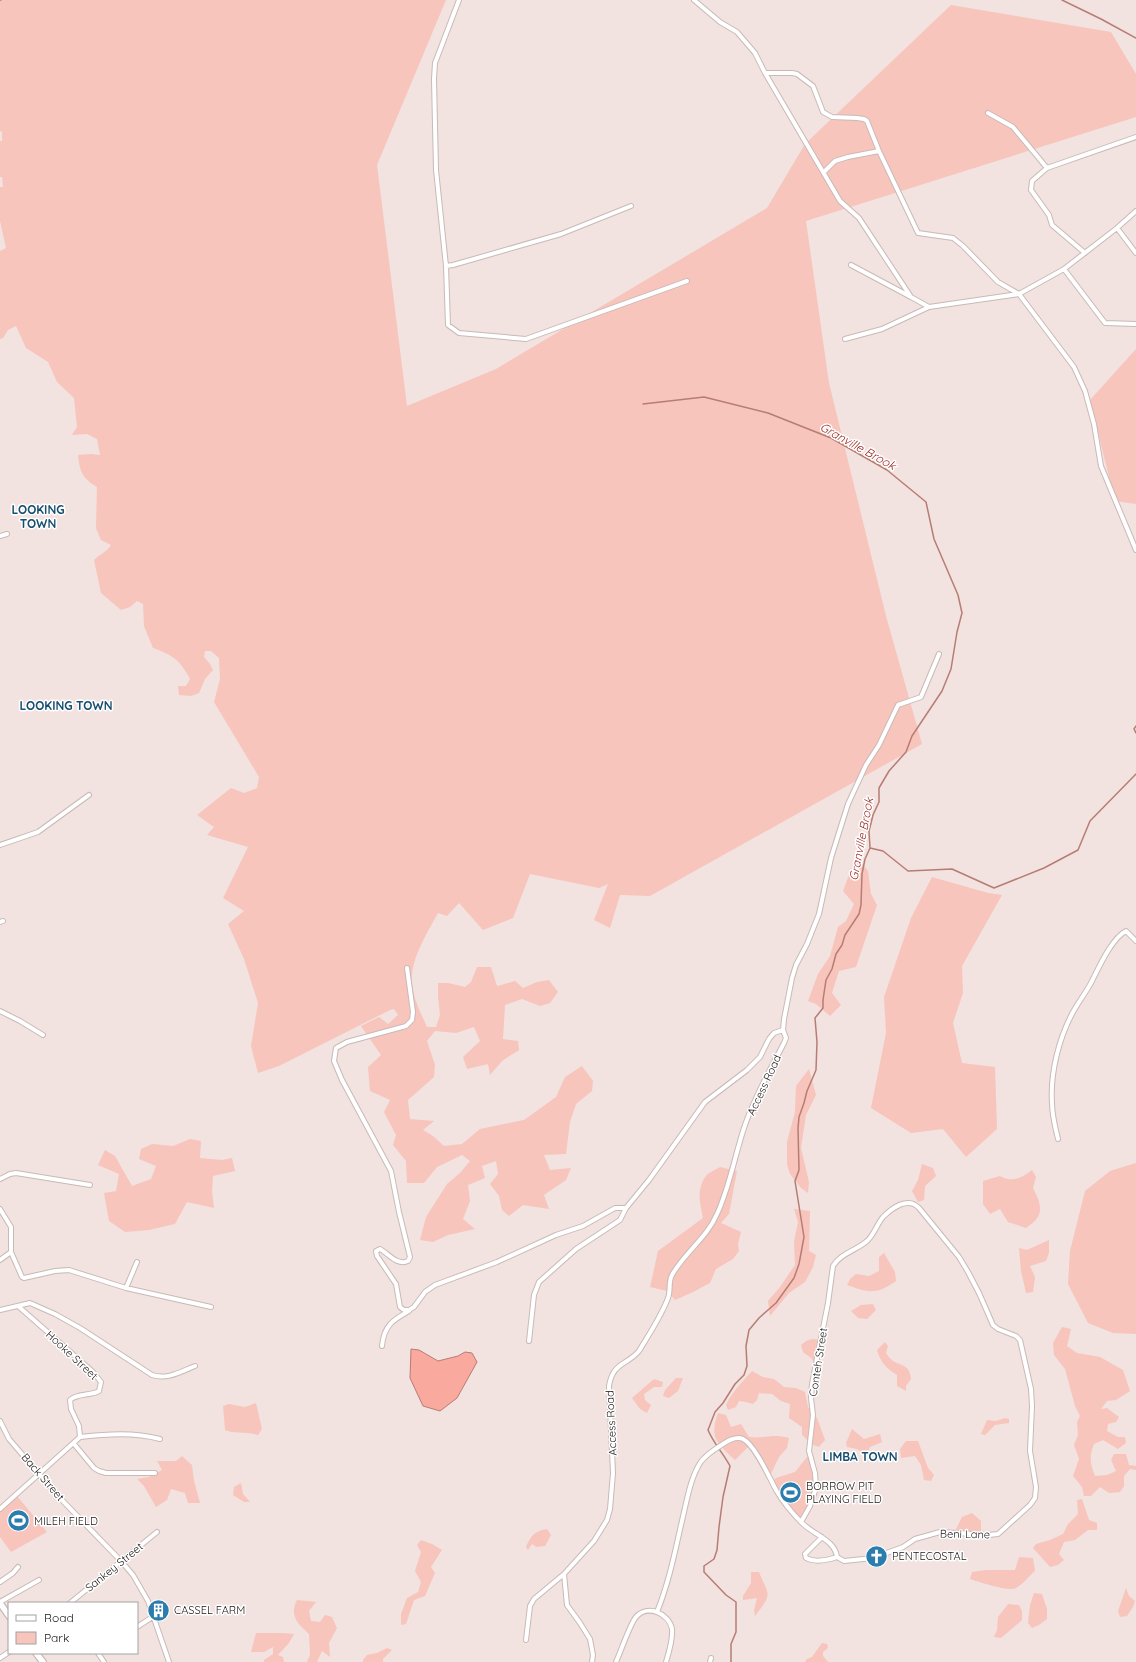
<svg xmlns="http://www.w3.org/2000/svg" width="1136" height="1662" font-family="Quicksand,sans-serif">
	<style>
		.green { fill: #f7c5bc }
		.water { fill: #f9a99d; stroke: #b77d74 }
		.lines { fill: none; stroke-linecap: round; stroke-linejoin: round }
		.stream { stroke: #b77d74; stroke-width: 1.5 }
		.street-casing { stroke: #c8bab7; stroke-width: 6 }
		.secondary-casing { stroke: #c8bab7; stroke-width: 8 }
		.street { stroke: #fff; stroke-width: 4 }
		.secondary { stroke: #fff; stroke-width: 5.5 }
		.labels { text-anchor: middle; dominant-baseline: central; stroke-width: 3; stroke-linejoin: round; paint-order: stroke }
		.street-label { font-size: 11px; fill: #1c1716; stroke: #fff }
		.poi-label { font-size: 11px; fill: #1c1716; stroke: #fff; text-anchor: start }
		.water-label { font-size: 12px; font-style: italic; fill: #98271e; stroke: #fff }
		.neighbourhood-label { font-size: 12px; font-weight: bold; fill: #164f70; stroke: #fff }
	</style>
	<rect width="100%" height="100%" fill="#f2e2e0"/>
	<path class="green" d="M0 0H446L377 165 407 406 496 369 767 208 805 144 951 5 1111 32 1136 74V117L806 221 829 383 886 616 922 744 650 896 620 895 610 928 594 920 608 884 599 888 530 874 513 918 483 930 459 903 447 916 438 913C427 933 410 960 412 983 413 998 421 1013 427 1027H436L440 1015 438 997V983H448L465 987 471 982 477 967H491L497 986 515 981 523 988 537 982 549 980 558 992 550 1003 540 1006 522 999 505 1005 503 1039 518 1041 519 1050 502 1061 490 1075 488 1064 467 1069 463 1057 480 1041 474 1027 456 1033 435 1031 427 1041 435 1065 434 1077 408 1100 410 1119 434 1121 423 1130 433 1136 444 1146 462 1144 480 1129 524 1120 556 1097 565 1077 582 1066 593 1081 592 1091 576 1104 570 1122 566 1154 544 1155 550 1170 571 1168 566 1180 544 1195 549 1209 523 1205 509 1216 502 1210 499 1196 490 1184 498 1174 496 1161 482 1166 485 1178 468 1185 470 1201 463 1219 475 1229 448 1235 433 1242 420 1240 426 1217 447 1184 460 1173 470 1161 462 1155 437 1167 424 1183H407L406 1161 393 1145 396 1135 384 1112 390 1100 370 1091 368 1067 381 1055 361 1026 379 1017 388 1024 398 1015 394 1009 390 1010 279 1066 258 1073 251 1046 258 1003 244 959 228 924 244 911 223 898 248 847 207 835 214 827 197 815 231 788 244 793 257 788 259 777 214 702 220 679 219 658 211 651H205L204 657 210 664 213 670 205 679 199 693 191 696 179 695 178 686H186L190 679C180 660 173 655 153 648L144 626 143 604 137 601 130 607 121 610 101 593 94 560C100 554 107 552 111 545L101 540 96 528 97 487C82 478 80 472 78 455L91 454 100 455 97 439 87 434 72 435 77 427 74 398 57 382 48 362 26 348 16 326 8 330 3 338 0 339V251L6 248 0 221V187H3L2 177H0V141H2V132L0 131Z
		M1136 349V504L1115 501 1090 400Z
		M856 856 868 871 871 894 877 905 856 967 839 971 832 993 841 1005 830 1016 816 1004 808 1001 818 974 830 956 838 927 846 921 854 904 843 891Z
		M932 877 988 893 1002 895 962 966 963 993 953 1023 962 1063 995 1067 997 1129 966 1157 943 1129 911 1133 871 1108 886 1033 884 997 911 918Z
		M809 1069 816 1095 806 1115 801 1148 809 1182 808 1193 801 1188 790 1174 787 1165V1142L795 1112 796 1086Z
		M190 1139 201 1141 200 1158 222 1160 232 1158 235 1171 213 1176 212 1192 214 1208 187 1202 175 1224 149 1230 125 1232 109 1221 104 1193 116 1191 119 1174 98 1165 105 1150 115 1156 132 1186 151 1179 156 1166 139 1159 141 1149 152 1144 173 1146Z
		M1136 1163V1334L1113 1333 1088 1323 1068 1284 1070 1251 1085 1191 1110 1171Z
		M922 1164 933 1168 936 1176 925 1186 924 1200 918 1202 912 1191 918 1180Z
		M720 1167 737 1171 729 1214 721 1223 741 1232 738 1244 739 1251 733 1259 716 1269 710 1283 693 1292 675 1300 667 1291 650 1287 658 1251 703 1218C700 1204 696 1189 706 1176 709 1172 716 1170 720 1167Z
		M1032 1170 1036 1177 1033 1188C1042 1206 1045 1216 1026 1228L1008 1222 1000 1209 990 1214 983 1204V1181L1000 1176C1012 1183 1022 1178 1032 1170Z
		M794 1209 810 1211 809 1251 816 1255 813 1267 805 1282 789 1293 770 1316 768 1301 780 1287 795 1265 794 1242 798 1222Z
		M1049 1240V1253L1046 1261 1030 1266 1035 1277 1033 1292 1026 1293 1021 1271 1019 1248 1027 1250Z
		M884 1253 895 1272 896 1281C876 1295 869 1293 847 1285L850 1279 856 1274 869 1276 879 1271V1257Z
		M873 1304 876 1310 867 1319 858 1318 851 1311 861 1305Z
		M1062 1327 1071 1329 1067 1346 1077 1353 1100 1357 1123 1370 1130 1391 1116 1400 1107 1401 1101 1409 1107 1408 1119 1417 1116 1422 1108 1424 1107 1431 1118 1437H1125L1126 1443 1118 1449 1103 1440 1094 1444C1089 1456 1090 1464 1095 1476L1107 1475 1116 1471 1111 1460 1114 1454H1126L1129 1465 1136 1466V1470L1130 1469 1124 1476V1486L1120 1492 1109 1493 1100 1487 1091 1496H1084L1082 1487 1073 1476 1079 1459 1074 1445 1078 1435 1077 1422 1080 1416 1075 1406 1065 1369 1054 1355 1053 1343Z
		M812 1339 821 1340 816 1364 810 1357 803 1352 801 1345 806 1341Z
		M885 1342 888 1346 886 1353C888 1356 890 1359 893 1361 903 1367 909 1364 911 1379L906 1386V1391L897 1386V1375C886 1368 881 1363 877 1350Z
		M752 1371 763 1377 774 1379 784 1387 796 1388 805 1392 808 1407 817 1418 825 1440 819 1447 813 1445 802 1435V1427L789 1418 790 1404 781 1401 772 1394 759 1393 757 1400 753 1404 746 1402 739 1401 736 1407 728 1410 726 1405C732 1392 742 1382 752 1371Z
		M676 1378H683L678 1391 669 1398 663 1396 665 1390Z
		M654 1379 663 1382 662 1387H654L644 1394 645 1400 651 1405 647 1413 640 1409 632 1398Z
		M256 1403 262 1429 258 1435C245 1431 238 1435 225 1430L223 1406 229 1404 245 1407Z
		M718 1413 726 1415 731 1427 741 1424 749 1437C765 1439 773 1433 789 1438L787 1448 779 1457 769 1478 749 1446 735 1460C717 1443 709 1438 718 1413Z
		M1005 1418 1009 1419V1423L995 1425 985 1435 981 1434 987 1420 996 1421Z
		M852 1429 864 1439 880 1434 882 1442 870 1447 866 1456 857 1449 847 1447 846 1443Z
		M906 1441H918L928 1468 934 1475 931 1481 924 1480 921 1465 915 1456 901 1458 900 1449Z
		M182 1456 192 1465 194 1481 200 1503H188L185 1493 171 1489 167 1500 156 1507 144 1486 137 1479 149 1477 162 1470 157 1461H176Z
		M807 1457H810L816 1488 801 1522 772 1482 776 1478 795 1472Z
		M241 1483 243 1494 250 1502H244L233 1495 234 1487Z
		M17 1496 47 1532 11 1552 0 1537V1511Z
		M1082 1499 1089 1520 1097 1523V1530H1088L1075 1540 1064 1542 1059 1554 1064 1560 1058 1565 1050 1567 1033 1548 1036 1544 1050 1540 1063 1534 1068 1524 1078 1514 1077 1500Z
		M972 1513 981 1521V1533H954L962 1517Z
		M547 1529 551 1535 545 1546 536 1547 532 1544 528 1550 526 1547C531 1535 535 1531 547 1529Z
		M421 1540 432 1544 442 1550 431 1567 435 1573 425 1596 414 1600 406 1624 401 1625V1614L407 1598 418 1592 421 1582 415 1571 421 1552 417 1545Z
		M1019 1557 1033 1558 1035 1571C1029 1576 1021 1587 1013 1589 1004 1590 979 1582 970 1579L972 1572 986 1570H1015Z
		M751 1572H759C769 1597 773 1592 755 1616L754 1610 757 1598 743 1600V1596L751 1583Z
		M1126 1588 1129 1596 1135 1601 1133 1607 1127 1616 1120 1617 1118 1611Z
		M1034 1593 1042 1594 1047 1609V1619L1039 1625 1032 1628 1028 1623 1030 1605Z
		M297 1600 316 1602 309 1611 311 1621 320 1622 325 1615 332 1617 337 1628 329 1643 330 1657 322 1651 317 1662H307L310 1655 309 1634C298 1624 289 1616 297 1600Z
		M1008 1604 1019 1605 1022 1611V1620L1001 1638 994 1637 997 1630 998 1617Z
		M256 1633H282L294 1634 289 1643 278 1655 283 1657 284 1662H264V1660L273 1654V1647L264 1652H251Z
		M822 1643 827 1644 828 1648 823 1652V1656L828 1662H805L807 1659 812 1657Z
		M387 1648 392 1650 383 1659V1662H363V1660L367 1655 377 1653Z"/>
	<path class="water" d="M411 1349 419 1350 438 1361 458 1356 465 1352 472 1353 477 1362 457 1398 440 1411 423 1406 410 1378Z"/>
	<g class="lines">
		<path class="stream" d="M0 0H1
			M1062 0 1101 19 1136 38
			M643 404 704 397 768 413 831 438 887 470 926 502 934 539 958 595 962 613 957 632 951 669 942 691 912 736 906 752 889 771 879 788V802L873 815 869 831 870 848 865 859 862 874 861 905 859 914 845 935 842 945 836 954 832 969 826 980 823 1000V1008L815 1018 817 1042 816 1070 807 1091 804 1103 799 1117 798 1128 799 1170 795 1181 804 1237 799 1264 794 1278 776 1303 759 1318 749 1330 746 1346 747 1366 744 1375 735 1384 723 1403 715 1412 708 1430C714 1444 723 1453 730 1466L723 1497 719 1527 717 1550 714 1559 704 1566V1572L726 1595 736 1602V1632L731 1644V1662
			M1136 726 1134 729 1136 733
			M870 848 883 851 908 871 952 869 994 888 1044 868 1078 850 1090 821 1136 774"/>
		<defs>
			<path id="street" d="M459 0 435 63 434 79 436 170 446 266 448 325 459 333 526 339 687 281
				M694 0 720 22 737 32 755 53 765 73 840 201 859 218 911 297 929 307 1019 294 1064 269 1117 228 1136 211
				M765 73H792L797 74 813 86 823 112 832 117 857 118 864 119 867 121 879 151 918 233 953 238 963 246 998 282 1019 294 1074 367 1085 391 1094 424 1101 466 1136 550
				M988 113 1013 127 1047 168
				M824 172 835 161 848 157 879 151
				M1117 228 1136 253
				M1085 253 1052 225 1049 215 1031 190 1032 181 1047 168 1136 137
				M851 265 911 297
				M446 266 453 265 561 234 631 206
				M1064 269 1105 323 1136 324
				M845 339 882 329 929 307
				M0 536 7 534
				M0 845 38 832 89 795
				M0 922 3 921
				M407 968 413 1012 412 1020 406 1026 347 1042 336 1048 334 1061 342 1080 391 1171 399 1212 410 1257 408 1261C397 1266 389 1254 380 1249L376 1251 377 1256 396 1284 400 1307 404 1310H409L414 1307 425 1292 435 1285 497 1262 556 1235 583 1226 615 1208H626L649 1180 705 1102 747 1070 760 1057 769 1039 774 1033 783 1030
				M0 1011 20 1021 43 1035
				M1058 1139C1055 1127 1052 1115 1052 1103 1050 1073 1059 1038 1073 1012 1079 1001 1087 991 1092 981 1099 967 1112 938 1126 931L1136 941
				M0 1179 10 1174 16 1173 90 1185
				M0 1209 11 1227V1252L22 1277 24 1278 55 1271 69 1270 126 1288 211 1307
				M0 1260 11 1252
				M126 1288 137 1262
				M18 1306 93 1372 101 1382 99 1391C91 1396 77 1393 70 1400L71 1409 79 1426 80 1437
				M0 1310 30 1303 55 1314 80 1328 152 1375C167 1380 180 1372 195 1366
				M529 1341 534 1295 539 1282 576 1249 620 1220 626 1208
				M382 1346C384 1325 393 1320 409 1311
				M0 1421 9 1439 58 1496 121 1561 133 1575 148 1601 169 1662
				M80 1437C107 1434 134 1432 160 1439
				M74 1444 94 1468 99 1471 106 1473H155
				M0 1509 80 1437
				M822 1537 805 1554 806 1558C815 1563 828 1560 837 1557
				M0 1582 13 1573 18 1567
				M0 1602 39 1580
				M70 1603 157 1532
				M657 1612C670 1580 676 1546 684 1512 688 1495 691 1478 700 1463 705 1455 715 1449 723 1444 729 1440 736 1436 743 1439 755 1445 769 1477 776 1490 783 1502 792 1513 802 1523 814 1535 835 1540 837 1557L844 1561 873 1558 903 1547 915 1539 940 1532 989 1535 998 1534 1030 1505 1035 1498 1036 1487 1030 1451 1032 1406 1031 1389 1020 1340 1016 1336 998 1329 993 1325 979 1293 968 1272 959 1257 919 1208C908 1196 892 1208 883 1217 877 1224 874 1235 867 1241 857 1250 841 1253 833 1266L828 1303 812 1384 811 1398 813 1415 809 1451 815 1473 816 1488 810 1506 801 1522
				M137 1627 154 1616
				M526 1640 530 1606 534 1599 564 1574
				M98 1653 104 1662
				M0 1658 9 1652
				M592 1662 593 1655 590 1639 580 1623 567 1605 564 1574 594 1541 607 1520 610 1509 613 1473 609 1386C613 1362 626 1366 639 1351 649 1334 661 1317 668 1298 671 1291 668 1282 672 1275 684 1253 707 1238 717 1214 730 1186 735 1154 745 1125 755 1096 770 1070 784 1043L786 1038 783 1030 784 1019 792 978 796 965 807 944 819 914 831 858 848 804 866 765 879 745 898 705 921 697 939 654
				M616 1662C621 1651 630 1624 636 1617 647 1604 669 1613 672 1629 673 1640 669 1652 666 1662
				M710 1662 711 1658"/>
			<path id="secondary" d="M0 1603 9 1616
				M36 1653 43 1662"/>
		</defs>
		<use href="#street" class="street-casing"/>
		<use href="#secondary" class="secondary-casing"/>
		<use href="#street" class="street"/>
		<use href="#secondary" class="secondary"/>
	</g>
	<defs>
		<symbol id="stadium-disc" viewBox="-11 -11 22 22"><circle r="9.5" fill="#2a7dad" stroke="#fff"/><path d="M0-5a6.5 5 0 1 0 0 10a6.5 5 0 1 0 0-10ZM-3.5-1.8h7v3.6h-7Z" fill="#fff"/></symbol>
		<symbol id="church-disc" viewBox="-11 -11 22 22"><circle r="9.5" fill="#2a7dad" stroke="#fff"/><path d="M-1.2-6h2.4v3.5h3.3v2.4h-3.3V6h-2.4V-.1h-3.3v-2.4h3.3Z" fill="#fff"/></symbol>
		<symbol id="building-disc" viewBox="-11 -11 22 22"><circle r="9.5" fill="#2a7dad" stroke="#fff"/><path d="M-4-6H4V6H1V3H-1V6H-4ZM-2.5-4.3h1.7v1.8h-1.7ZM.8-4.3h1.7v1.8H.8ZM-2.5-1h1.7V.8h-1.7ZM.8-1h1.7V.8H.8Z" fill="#fff"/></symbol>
	</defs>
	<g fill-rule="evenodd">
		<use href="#stadium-disc" x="778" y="1480" width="25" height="25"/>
		<use href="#stadium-disc" x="6" y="1508" width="25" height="25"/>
		<use href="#church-disc" x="864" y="1544" width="25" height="25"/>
		<use href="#building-disc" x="146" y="1598" width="25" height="25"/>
	</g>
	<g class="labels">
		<g class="street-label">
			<text transform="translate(764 1085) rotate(-65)">Access Road</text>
			<text transform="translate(72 1355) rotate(43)">Hooke Street</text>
			<text transform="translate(818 1362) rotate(-81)">Conteh Street</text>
			<text transform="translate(611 1423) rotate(-93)">Access Road</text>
			<text transform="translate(43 1477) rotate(49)">Back Street</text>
			<text transform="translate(965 1534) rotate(1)">Beni Lane</text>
			<text transform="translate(114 1567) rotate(-39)">Sankey Street</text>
		</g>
		<g class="poi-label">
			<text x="806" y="1486">BORROW PIT<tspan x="806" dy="13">PLAYING FIELD</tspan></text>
			<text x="34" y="1521">MILEH FIELD</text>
			<text x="892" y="1556">PENTECOSTAL</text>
			<text x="174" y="1610">CASSEL FARM</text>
		</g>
		<g class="water-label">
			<text transform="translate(858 446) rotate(29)">Granville Brook</text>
			<text transform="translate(861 839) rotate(-79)">Granville Brook</text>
		</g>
		<g class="neighbourhood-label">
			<text x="38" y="509">LOOKING<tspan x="38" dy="14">TOWN</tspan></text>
			<text x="66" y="705">LOOKING TOWN</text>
			<text x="860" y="1456">LIMBA TOWN</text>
		</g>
	</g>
	<rect x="8" y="1602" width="130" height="52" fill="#ffffff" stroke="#a4a2a2"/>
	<rect x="16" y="1615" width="20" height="6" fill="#ffffff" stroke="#a4a2a2"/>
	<text x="44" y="1622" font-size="12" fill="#1c1716">Road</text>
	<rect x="16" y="1632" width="20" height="12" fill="#f7c5bc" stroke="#a4a2a2"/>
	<text x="44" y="1642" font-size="12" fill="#1c1716">Park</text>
</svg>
